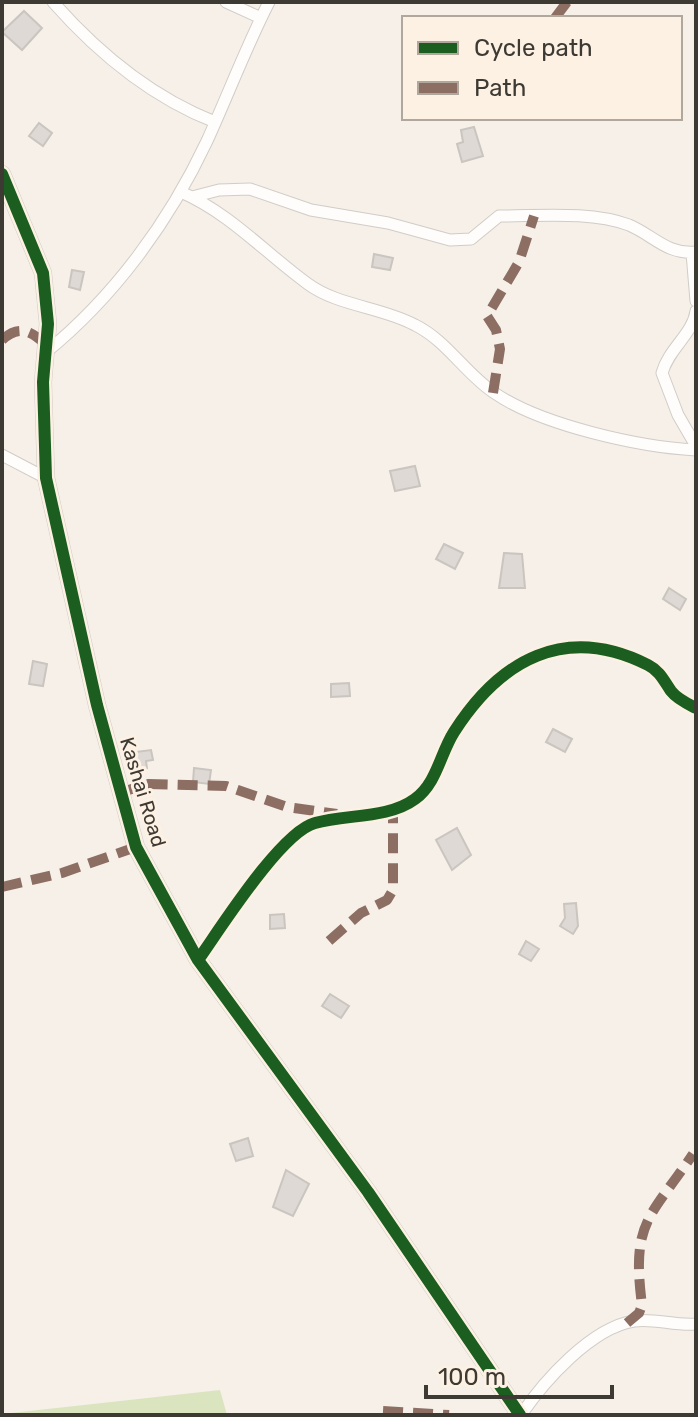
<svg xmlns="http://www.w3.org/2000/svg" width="698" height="1417" font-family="Rubik,sans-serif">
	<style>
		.green { fill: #dae5c0 }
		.building { fill: #ded9d4; stroke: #cac5bf; stroke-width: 2 }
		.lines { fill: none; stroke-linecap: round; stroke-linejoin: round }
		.street-casing { stroke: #d1ccc6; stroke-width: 13 }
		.secondary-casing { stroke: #d1ccc6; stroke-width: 18 }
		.street { stroke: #fefdfc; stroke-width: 11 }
		.secondary { stroke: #fefdfc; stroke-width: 16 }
		.quiet { stroke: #8d6e63; stroke-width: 10; stroke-dasharray: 20 10; stroke-linecap: butt }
		.cycleway-casing { stroke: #fcf1e3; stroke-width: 17 }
		.cycleway { stroke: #1b5e20; stroke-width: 12 }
		.labels { text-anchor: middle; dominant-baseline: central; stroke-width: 6; stroke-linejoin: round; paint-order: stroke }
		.street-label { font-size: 20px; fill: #3d3933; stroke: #fcf1e3 }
	</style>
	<rect width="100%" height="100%" fill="#f6f0e9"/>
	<path class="green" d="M220 1390 227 1415H2V1414Z"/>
	<path class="building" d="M24 11 42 28 22 50 2 32Z
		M39 123 52 133 43 146 29 136Z
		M474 127 483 156 462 162 457 144 463 142 461 130Z
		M374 254 393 258 390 270 372 267Z
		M72 270 84 272 80 290 69 287Z
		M415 466 420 486 395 491 390 471Z
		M444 544 463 553 455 569 436 559Z
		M504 553 522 554 525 588H499Z
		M669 588 686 599 680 610 663 599Z
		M33 661 47 664 43 686 29 684Z
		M349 683 350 696 331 697V684Z
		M553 729 572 739 565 752 546 742Z
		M151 750 153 760 146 761 147 768 139 771 128 753Z
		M194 768 211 770 209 784 193 782Z
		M457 828 471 855 452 870 436 840Z
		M576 903 578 926 573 934 560 926 565 918 564 904Z
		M284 914 285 928 270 929V915Z
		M526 941 539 949 531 961 519 954Z
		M330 994 349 1006 341 1018 322 1006Z
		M248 1138 253 1156 236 1161 230 1144Z
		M286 1170 309 1184 293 1216 273 1207Z"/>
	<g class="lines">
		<defs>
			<path id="street" d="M53 2C98 53 151 97 215 122
				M226 2 261 18
				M181 192C231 214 264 252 308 284 338 306 382 307 415 325 447 341 464 372 493 392 540 425 639 447 696 450
				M192 197 219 190 250 189 311 210 388 223 450 240 471 239 499 216C540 216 591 211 629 225 653 235 667 255 696 252
				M692 253 696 301
				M696 311C693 334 669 348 662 373L678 415 696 446
				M45 353C114 297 169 222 207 141 228 95 246 47 269 2
				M2 455 46 478
				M198 960C220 929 281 832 315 823 346 814 388 819 415 799 437 783 440 754 454 732 500 660 565 623 648 665 660 671 664 681 671 691 677 699 688 704 696 708
				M521 1415C544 1381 591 1328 634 1321 654 1318 675 1326 696 1324"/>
			<path id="secondary" d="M2 174 43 273 48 324 43 382 46 478 97 705 136 847 198 960 368 1192 520 1415"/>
		</defs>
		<use href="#street" class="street-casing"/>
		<use href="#secondary" class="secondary-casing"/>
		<use href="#street" class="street"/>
		<use href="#secondary" class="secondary"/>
		<path class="quiet" d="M555 18 567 2
			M2 340C18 325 30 330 45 344
			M493 393 500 349 496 330 487 316 519 262 534 216
			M119 793 148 784 226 786 287 807 337 814
			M2 887 62 873 136 847
			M329 941 361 913 387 900 393 890V808
			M627 1323 639 1313 642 1305C631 1221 650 1218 693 1154
			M383 1411 449 1415"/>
		<defs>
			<path id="cycleway" d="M2 174 43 273 48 324 43 382 46 478 97 705 136 847 198 960 368 1192 520 1415
				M198 960C220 929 281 832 315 823 346 814 388 819 415 799 437 783 440 754 454 732 500 660 565 623 648 665 660 671 664 681 671 691 677 699 688 704 696 708"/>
		</defs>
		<use href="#cycleway" class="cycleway-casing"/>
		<use href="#cycleway" class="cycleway"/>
	</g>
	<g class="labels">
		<g class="street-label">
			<text transform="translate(143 792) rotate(73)">Kashai Road</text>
		</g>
	</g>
	<rect width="698" height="1417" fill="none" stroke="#3d3933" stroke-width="8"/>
	<rect x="402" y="16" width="280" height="104" fill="#fcf1e3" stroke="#b0a79d" stroke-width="2"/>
	<rect x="418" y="42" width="40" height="12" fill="#1b5e20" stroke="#b0a79d" stroke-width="2"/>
	<text x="474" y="56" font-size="24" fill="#3d3933">Cycle path</text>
	<rect x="418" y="82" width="40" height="12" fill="#8d6e63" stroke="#b0a79d" stroke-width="2"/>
	<text x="474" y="96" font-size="24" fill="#3d3933">Path</text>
	<path d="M426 1385v12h186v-12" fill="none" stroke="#3d3933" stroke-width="4"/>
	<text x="438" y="1385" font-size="24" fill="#3d3933" stroke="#fcf1e3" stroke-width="6" paint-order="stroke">100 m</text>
</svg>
